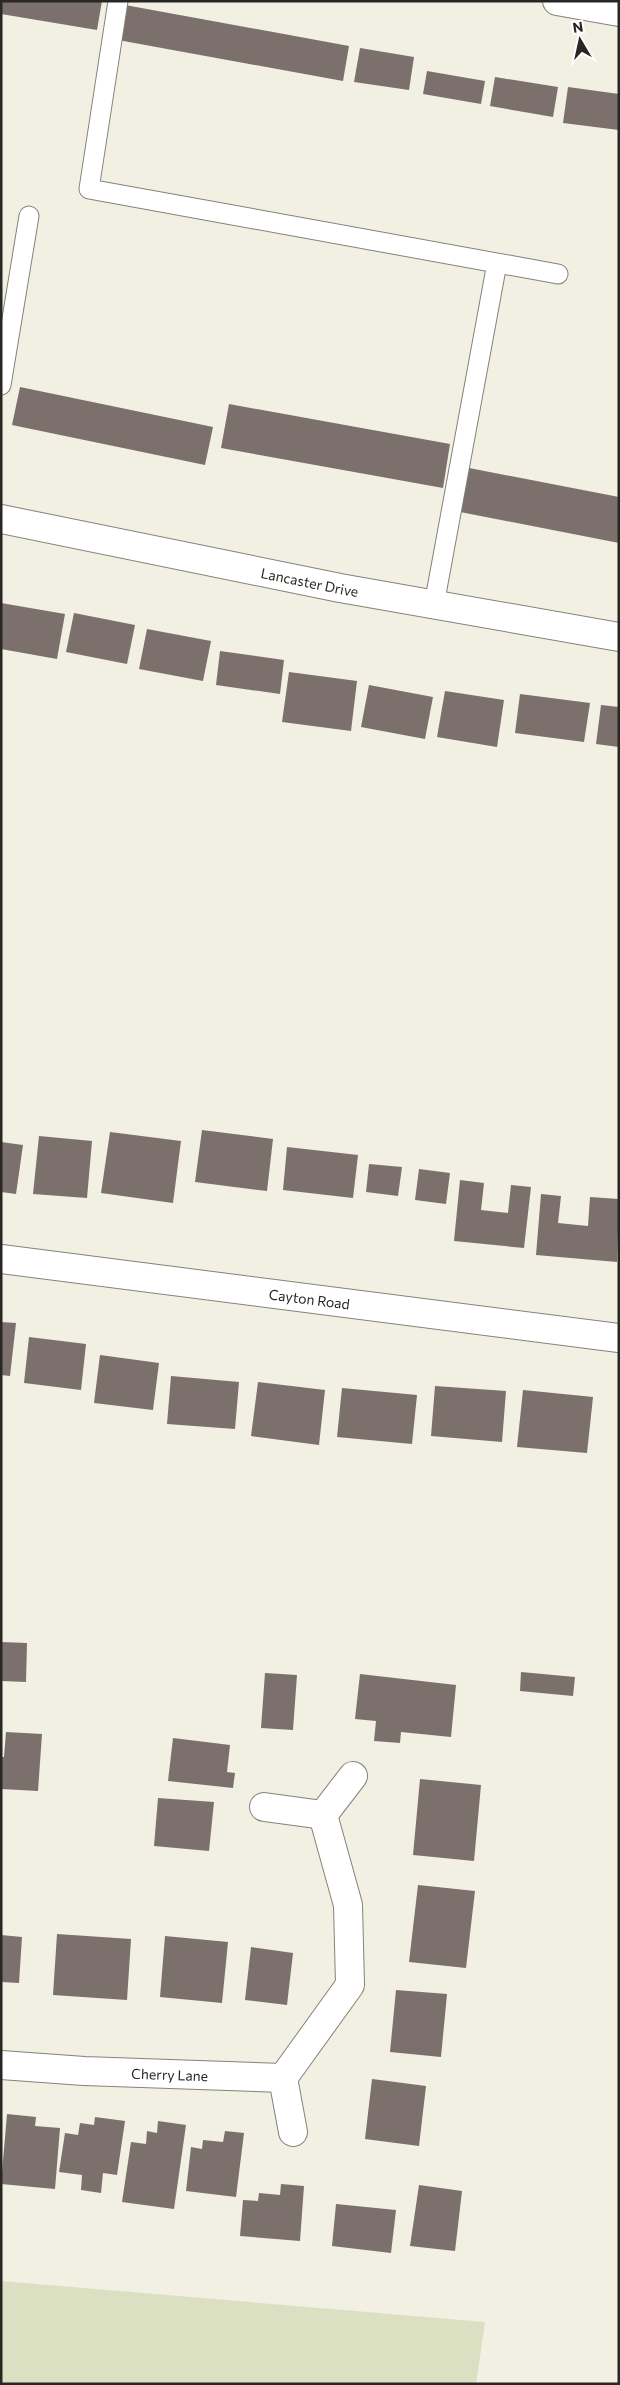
<svg xmlns="http://www.w3.org/2000/svg" width="620" height="2385" font-family="Commissioner,sans-serif">
	<style>
		.green { fill: #dce0c2 }
		.building { fill: #7c706c }
		.lines { fill: none; stroke-linecap: round; stroke-linejoin: round }
		.service-casing { stroke: #858278; stroke-width: 21 }
		.minor-casing { stroke: #858278; stroke-width: 30 }
		.service { stroke: #fff; stroke-width: 19 }
		.minor { stroke: #fff; stroke-width: 28 }
		.labels { text-anchor: middle; dominant-baseline: central; stroke-width: 4.5; stroke-linejoin: round; paint-order: stroke }
		.street-label { font-size: 14px; fill: #282723; stroke: #fff }
	</style>
	<rect width="100%" height="100%" fill="#f2efe3"/>
	<path class="green" d="M1 2281 485 2322 476 2384H1Z"/>
	<path class="building" d="M1 1H102L97 30 1 14Z
		M125 5 349 46 343 81 118 40Z
		M360 48 414 57 409 90 354 82Z
		M427 71 485 81 481 104 423 94Z
		M495 77 558 87 553 117 490 106Z
		M568 87 619 94V130L563 123Z
		M20 387 213 427 205 465 12 425Z
		M229 404 450 444 443 488 221 448Z
		M464 467 619 497V543L455 511Z
		M1 603 65 614 57 659 1 649Z
		M74 613 135 625 127 664 66 652Z
		M147 629 211 641 203 681 139 669Z
		M220 651 284 660 280 694 216 685Z
		M289 672 357 681 351 731 282 722Z
		M369 685 433 697 425 739 361 727Z
		M445 691 504 700 497 747 437 737Z
		M520 694 590 703 584 742 515 733Z
		M601 705 619 707V747L596 744Z
		M202 1130 273 1139 267 1191 195 1182Z
		M110 1132 181 1141 173 1203 101 1193Z
		M39 1136 92 1141 87 1198 33 1194Z
		M1 1142 23 1145 16 1194 1 1192Z
		M287 1147 358 1155 353 1198 283 1190Z
		M369 1164 402 1167 398 1196 366 1192Z
		M419 1169 450 1173 446 1204 415 1200Z
		M460 1180 484 1183 481 1210 508 1213 511 1185 531 1187 524 1248 454 1241Z
		M541 1194 561 1196 558 1223 588 1226 590 1197 619 1199 617 1262 536 1255Z
		M1 1322 16 1323 10 1376 1 1375Z
		M29 1337 86 1344 81 1390 24 1383Z
		M100 1355 159 1363 153 1410 94 1403Z
		M171 1376 239 1382 235 1429 167 1424Z
		M258 1382 325 1390 319 1445 251 1436Z
		M435 1386 506 1391 502 1442 431 1436Z
		M342 1388 417 1395 412 1444 337 1437Z
		M523 1390 593 1397 587 1453 517 1447Z
		M1 1642 27 1643 26 1682 1 1681Z
		M521 1672 575 1677 573 1696 520 1691Z
		M265 1673 297 1675 293 1730 261 1728Z
		M360 1674 456 1685 451 1737 401 1732 400 1743 374 1741 376 1721 355 1719Z
		M6 1732 42 1734 38 1791 1 1789V1757H4Z
		M173 1738 230 1745 227 1772 235 1773 233 1788 168 1781Z
		M420 1779 481 1785 474 1861 413 1855Z
		M158 1798 214 1802 209 1851 154 1846Z
		M418 1885 475 1891 466 1968 409 1962Z
		M57 1934 131 1939 127 2000 53 1995Z
		M1 1935 22 1937 19 1983 1 1982Z
		M165 1936 228 1942 222 2003 160 1997Z
		M251 1947 293 1953 287 2005 245 2000Z
		M396 1990 447 1994 441 2057 390 2052Z
		M372 2079 426 2086 419 2146 365 2139Z
		M7 2114 36 2117 35 2126 60 2128 55 2189 1 2184Z
		M95 2117 125 2121 117 2175 103 2173 101 2193 81 2190 82 2175 59 2172 65 2133 78 2135 80 2123 94 2125Z
		M158 2121 186 2125 174 2209 122 2202 131 2142 146 2144 147 2131 157 2133Z
		M225 2131 244 2133 236 2197 186 2191 191 2147 202 2149 203 2140 223 2142Z
		M281 2184 304 2186 300 2241 240 2236 243 2200 258 2201 259 2193 280 2195Z
		M419 2185 462 2191 455 2251 410 2246Z
		M336 2204 396 2210 391 2253 332 2246Z"/>
	<g class="lines">
		<defs>
			<path id="service" d="M118 1 89 189 558 274
				M1 385 29 216
				M434 605 497 263"/>
			<g id="minor">
				<path d="M557 1 619 12"/>
				<path id="s1" d="M1 519 340 588 619 637"/>
				<path id="s2" d="M1 1259 619 1338"/>
				<path d="M264 1807 323 1815 353 1776"/>
				<path id="s3" d="M1 2065 84 2071 283 2078 293 2132"/>
				<path d="M283 2078 350 1985 348 1905 323 1815"/>
			</g>
		</defs>
		<use href="#service" class="service-casing"/>
		<use href="#minor" class="minor-casing"/>
		<use href="#service" class="service"/>
		<use href="#minor" class="minor"/>
	</g>
	<g class="labels">
		<g class="street-label">
			<text stroke="none"><textPath href="#s1" startOffset="315">Lancaster Drive</textPath></text>
			<text stroke="none"><textPath href="#s2" startOffset="311">Cayton Road</textPath></text>
			<text stroke="none"><textPath href="#s3" startOffset="169">Cherry Lane</textPath></text>
		</g>
	</g>
	<rect width="620" height="2385" fill="none" stroke="#282723" stroke-width="5"/>
	<g transform="translate(580 40) rotate(351)" stroke="#ffffff" stroke-width="4" paint-order="stroke">
	<path d="M0-4L9 19L0 12L-9 19Z" fill="#282723"/>
	<text y="-8" font-size="14" font-weight="bold" text-anchor="middle" fill="#282723">N</text>
	</g>
</svg>
